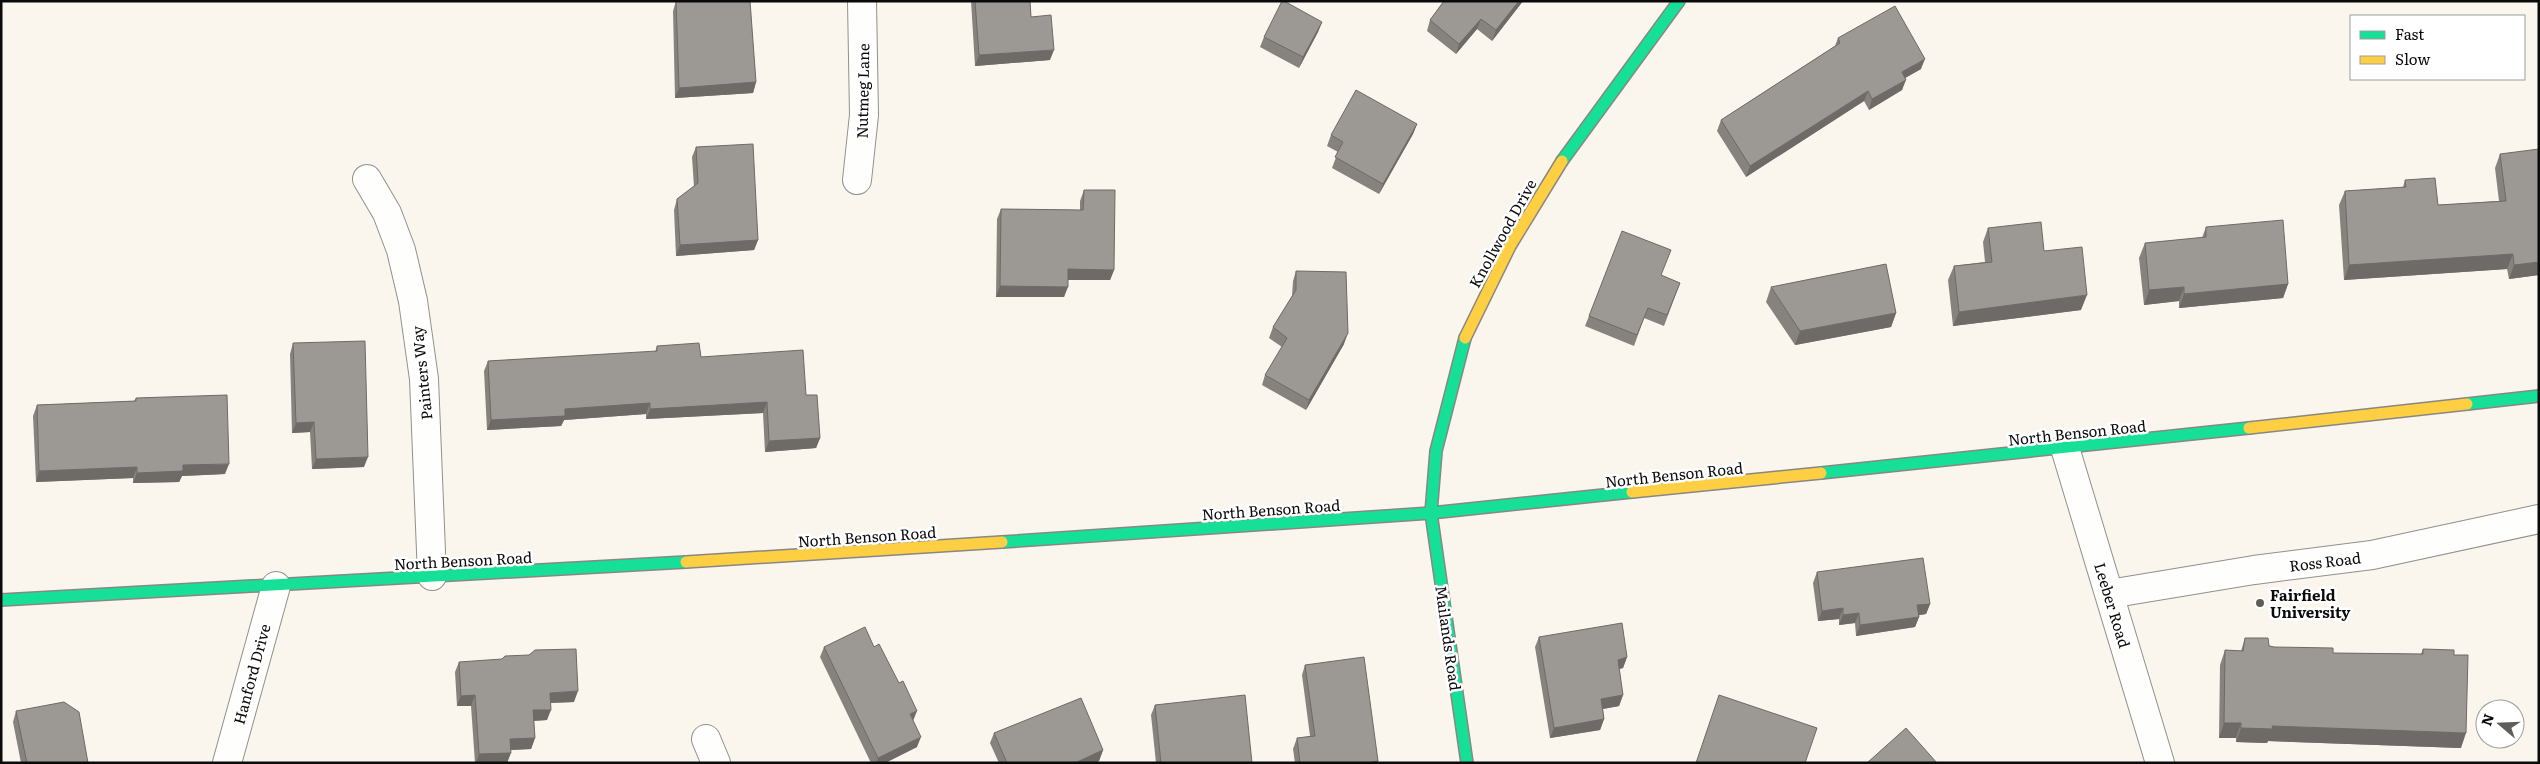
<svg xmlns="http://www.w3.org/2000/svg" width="2540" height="764" font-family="Literata,serif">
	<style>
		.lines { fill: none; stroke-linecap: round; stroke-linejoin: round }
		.street-casing { stroke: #92908c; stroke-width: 30 }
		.fast-casing { stroke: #898783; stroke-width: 14 }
		.slow-casing { stroke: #898783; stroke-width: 14 }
		.street { stroke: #fefefc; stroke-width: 28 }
		.fast { stroke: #16e098; stroke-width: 11 }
		.slow { stroke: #ffcf43; stroke-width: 11 }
		.wall { fill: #86837e }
		.shaded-wall { fill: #6d6a67 }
		.building { fill: #9c9893; stroke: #6d6a67 }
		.poi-dot { fill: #5e5d59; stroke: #fff; stroke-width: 2 }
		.labels { text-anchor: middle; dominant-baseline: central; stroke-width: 5; stroke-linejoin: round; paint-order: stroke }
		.street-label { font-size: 15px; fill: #0a0a0a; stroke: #fff }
		.poi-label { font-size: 15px; font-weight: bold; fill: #0a0a0a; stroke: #fff; text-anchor: start }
	</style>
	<rect width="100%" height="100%" fill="#faf6ed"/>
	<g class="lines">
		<defs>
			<path id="street" d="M367 179 387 213 401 250 413 301 424 379 432 576
				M857 180 864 115 862 1
				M2065 448 2160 763
				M2109 594 2254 570 2372 555 2539 519
				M706 739 716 763
				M227 763 276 586"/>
			<path id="fast" d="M1562 161 1679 1
				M1465 338 1436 451 1431 513 1467 763
				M2467 404 2539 396
				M1821 473 2249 428
				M1002 542 1431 513 1632 492
				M1 600 686 562"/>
			<path id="slow" d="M1465 338 1510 246 1562 161
				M2249 428 2467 404
				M1632 492 1821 473
				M686 562 1002 542"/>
		</defs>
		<use href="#street" class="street-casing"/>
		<use href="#fast" class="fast-casing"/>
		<use href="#slow" class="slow-casing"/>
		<use href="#street" class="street"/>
		<use href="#fast" class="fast"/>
		<use href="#slow" class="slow"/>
	</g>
	<path class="wall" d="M676 1 756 82 753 93 675 98 673 11Z
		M971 1H1030L1031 17 1050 60 975 66Z
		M1444 1H1523L1492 41 1477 29 1456 54 1427 31 1430 20Z
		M1322 22 1318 32 1299 68 1260 47 1264 37Z
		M1838 38 1921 69 1905 78 1902 90 1869 110 1864 101 1746 177 1717 131 1721 120 1835 46Z
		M1417 124 1413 134 1379 194 1332 168 1338 152 1327 146 1331 135Z
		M696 147 758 240 754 250 676 256 674 210 677 199 694 187 692 157Z
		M2500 154 2539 275 2509 279 2507 269 2344 280 2339 205 2345 191 2403 187 2405 180 2438 205 2499 201 2495 168Z
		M1084 190 1114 270 1110 280H1068L1064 297H996L997 219 1001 209 1080 210V201Z
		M2206 227 2288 284 2283 298 2179 308V301L2144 305 2139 258 2145 243 2202 238Z
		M1988 228 2044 251 2081 310 1953 326 1948 280 1954 266 1985 262 1983 242Z
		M1296 271 1344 344 1306 410 1262 385 1265 375 1282 347 1269 338 1273 327 1292 296 1293 281Z
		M1661 275 1680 283 1664 326 1644 318 1634 346 1585 326 1589 316Z
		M1771 287 1896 313 1891 327 1795 345 1766 302Z
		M293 343 364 467 312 469 310 432 292 433 290 354Z
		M657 346 701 357 806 395 820 438 816 448 765 452 763 413 646 419V414L564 420 561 426 487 430 484 371 488 361 655 352Z
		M136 398 225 474 182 476 179 482 133 483V478L36 482 33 416 37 405 134 401Z
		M1817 572 1930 604 1926 614 1919 615V617L1915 627 1856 636 1855 623 1839 625V619L1818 621 1813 583Z
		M1539 637 1627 657 1623 668 1619 669 1623 695 1619 706 1603 709 1604 719 1600 730 1550 738 1535 647Z
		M2245 638 2274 647 2333 653 2421 654 2423 649 2461 748 2268 741 2267 743 2236 742V738H2219L2220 665 2225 650 2241 651Z
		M824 647H874L913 721 917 747 885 763H871L820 657Z
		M459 662 574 702 550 703 547 720 534 721 535 738 531 749 511 750 507 763H475L471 706H457L455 672Z
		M1305 665 1378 761V763H1295L1293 749 1297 738 1310 736 1302 675Z
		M1155 705 1252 763H1156L1151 715Z
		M16 711 88 763H21L13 722Z
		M994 733 1103 750 1099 761 1095 763H999L990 743Z"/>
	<path class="shaded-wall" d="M1519 1H1523L1492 41 1496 30Z
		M1481 19 1477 29 1456 54 1459 44Z
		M1322 22 1318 32 1299 68 1303 57Z
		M1054 50 1050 60 975 66 979 55Z
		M1925 59 1921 69 1898 82 1902 72Z
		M1906 80 1902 90 1869 110 1872 99Z
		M756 82 753 93 675 98 679 88Z
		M1868 91 1864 101 1746 177 1750 166Z
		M1417 124 1413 134 1379 194 1383 184Z
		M758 240 754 250 676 256 680 245Z
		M2513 254 2507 269 2344 280 2349 265Z
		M2539 262V275L2509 279 2514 265Z
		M1068 269 1114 270 1110 280H1064Z
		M2288 284 2283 298 2179 308 2184 294Z
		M1000 286 1068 287 1064 297H996Z
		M2184 287 2179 301 2144 305 2149 290Z
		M2087 295 2081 310 1953 326 1959 312Z
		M1896 313 1891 327 1795 345 1800 331Z
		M1348 333 1344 344 1306 410 1309 400Z
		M767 402 763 413 646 419 650 409Z
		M650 403 646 414 564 420 561 426 487 430 491 420 565 409Z
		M314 422 310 432 292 433 296 423Z
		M820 438 816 448 765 452 769 441Z
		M368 457 364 467 312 469 316 459Z
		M229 464 225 474 182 476 179 482 133 483 137 473 183 465Z
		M137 467 133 478 36 482 39 471Z
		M1930 604 1926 614 1914 616 1917 605Z
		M1843 608 1839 619 1818 621 1822 611Z
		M1859 613 1855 623 1839 625 1843 615Z
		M1919 617 1915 627 1856 636 1860 625Z
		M1627 657 1623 668 1614 670 1618 660Z
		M578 691 574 702 546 703 550 693Z
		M475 695 471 706H457L461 696Z
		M1623 695 1619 706 1597 710 1601 699Z
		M533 710H551L547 720 529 721Z
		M917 711 913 721 910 714Z
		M1604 719 1600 730 1550 738 1554 728Z
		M2224 723H2241L2236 738H2219Z
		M2272 726 2466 733 2461 748 2268 741 2267 743 2236 742 2241 728Z
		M921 737 917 747 885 763H876L878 758Z
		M535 738 531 749 506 750 510 739Z
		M1103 750 1099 761 1095 763H1075Z
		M511 753 507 763H476L479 754Z"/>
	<path class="building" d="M676 1H750L756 82 679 88Z
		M975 1H1030L1031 17 1051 15 1054 50 979 55Z
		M1282 1H1284L1322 22 1303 57 1264 37Z
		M1444 1H1519L1496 30 1481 19 1459 44 1430 20Z
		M1895 6 1925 59 1902 72 1906 80 1872 99 1868 91 1750 166 1721 120 1840 43 1838 38Z
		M1356 90 1417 124 1383 184 1335 157 1343 142 1331 135Z
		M753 144 758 240 680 245 677 199 698 183 696 147Z
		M2539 149V262L2514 265 2513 254 2349 265 2345 191 2406 187 2405 180 2435 178 2438 205 2506 201 2500 154Z
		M1084 190H1115L1114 270 1068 269V287L1000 286 1001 209 1083 210Z
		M2283 220 2288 284 2184 294V287L2149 290 2145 243 2206 237V227Z
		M2041 222 2044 251 2082 247 2087 295 1959 312 1954 266 1992 262 1988 228Z
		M1622 231 1671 250 1661 275 1680 283 1667 315 1648 308 1637 335 1589 316Z
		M1886 264 1896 313 1800 331 1771 287Z
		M1296 271 1346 272 1348 333 1309 400 1265 375 1287 338 1273 327 1296 290Z
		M365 341 368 457 316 459 314 422 296 423 293 343Z
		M699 343 701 357 803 350 806 395H817L820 438 769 441 767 402 650 409V403L565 409V416L491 420 488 361 657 351V346Z
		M227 395 229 464 183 465V471L137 473V467L39 471 37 405 136 401V398Z
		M1923 558 1930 604 1917 605 1919 617 1860 625 1859 613 1843 615V608L1822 611 1817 572Z
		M1622 623 1627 657 1618 660 1623 695 1601 699 1604 719 1554 728 1539 637Z
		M865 627 874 647 879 644 899 683 903 681 917 711 910 714 921 737 878 758 824 647Z
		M2245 638H2268L2269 646 2274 647 2333 648V653L2423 654V649L2454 650V655H2468L2466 733 2272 726 2273 729 2241 728V723H2224L2225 650 2243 651Z
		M576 649 578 691 550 693 551 710H533L535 738 510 739 511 753 479 754 475 695 461 696 459 662 502 659 505 656 529 655 535 650Z
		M1364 657 1378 761 1368 763H1300L1297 738 1315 736 1305 665Z
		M1245 695 1252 763H1161L1155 705Z
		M1719 695 1817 728 1805 763H1696Z
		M1081 698 1103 750 1075 763H1007L994 733Z
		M64 702 79 712 88 763H27L16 711Z
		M1906 728 1937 763H1867Z"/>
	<circle class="poi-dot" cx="2260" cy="603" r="5"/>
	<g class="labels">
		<g class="street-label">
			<text transform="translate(862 91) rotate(-89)">Nutmeg Lane</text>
			<text transform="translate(1502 233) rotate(-61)">Knollwood Drive</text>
			<text transform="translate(421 373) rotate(-96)">Painters Way</text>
			<text transform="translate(2077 432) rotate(-6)">North Benson Road</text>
			<text transform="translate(1674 474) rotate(-6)">North Benson Road</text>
			<text transform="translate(1271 509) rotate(-4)">North Benson Road</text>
			<text transform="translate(867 536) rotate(-4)">North Benson Road</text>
			<text transform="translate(463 560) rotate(-3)">North Benson Road</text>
			<text transform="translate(2325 561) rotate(-7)">Ross Road</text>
			<text transform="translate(2113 605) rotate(73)">Leeber Road</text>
			<text transform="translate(1449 638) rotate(82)">Mailands Road</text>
			<text transform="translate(251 674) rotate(-75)">Hanford Drive</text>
		</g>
		<g class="poi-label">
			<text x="2270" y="594">Fairfield<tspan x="2270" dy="17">University</tspan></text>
		</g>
	</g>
	<rect width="2540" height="764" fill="none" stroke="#0a0a0a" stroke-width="5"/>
	<rect x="2350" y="15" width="175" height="65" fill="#ffffff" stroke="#9d9d9d"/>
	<rect x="2360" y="31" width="25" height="8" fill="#16e098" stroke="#9d9d9d"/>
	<text x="2395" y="40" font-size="15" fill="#0a0a0a">Fast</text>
	<rect x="2360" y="56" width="25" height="8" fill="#ffcf43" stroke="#9d9d9d"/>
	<text x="2395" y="65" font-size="15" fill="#0a0a0a">Slow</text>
	<g transform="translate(2500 724) rotate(289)"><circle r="24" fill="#ffffff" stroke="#9d9d9d"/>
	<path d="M0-4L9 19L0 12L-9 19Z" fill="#5e5d59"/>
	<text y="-8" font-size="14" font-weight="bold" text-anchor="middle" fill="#0a0a0a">N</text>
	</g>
</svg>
